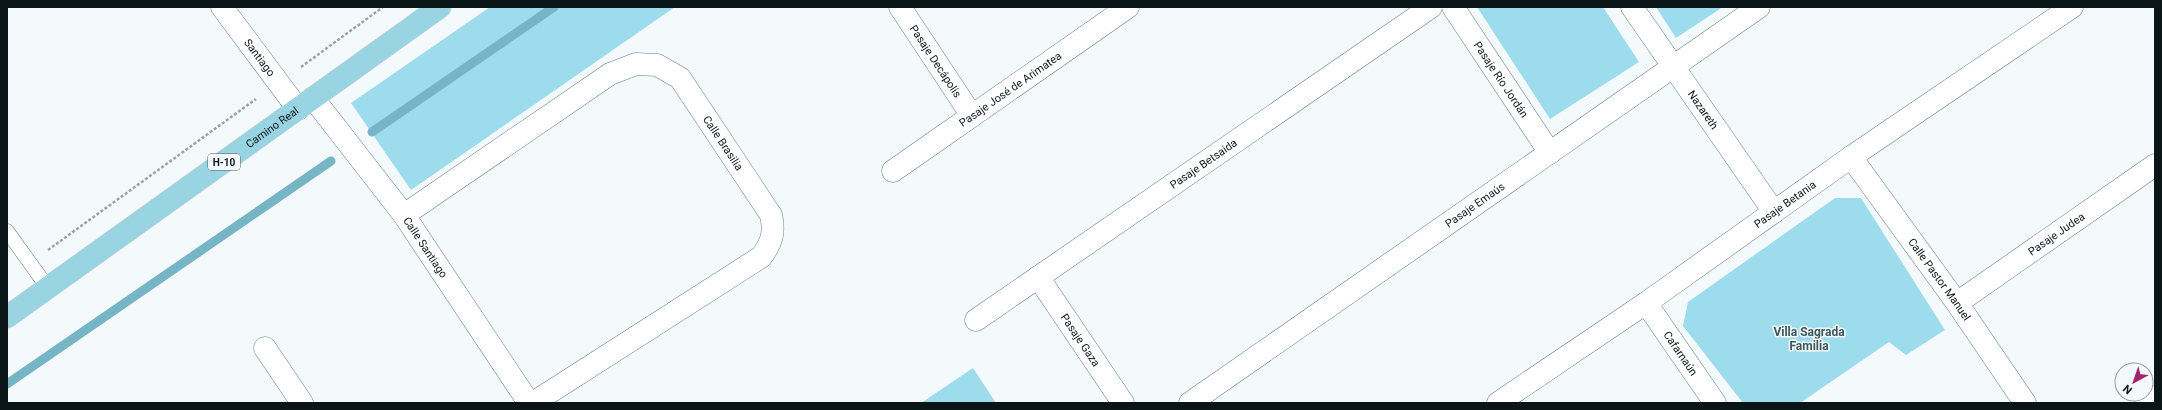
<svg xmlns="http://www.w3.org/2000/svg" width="2162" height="410" font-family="Roboto,sans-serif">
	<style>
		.green { fill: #9cdced }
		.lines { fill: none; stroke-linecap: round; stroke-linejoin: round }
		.stream { stroke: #75b5c5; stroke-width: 9 }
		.lane-casing { stroke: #637e86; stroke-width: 15 }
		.street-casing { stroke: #637e86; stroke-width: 23 }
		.secondary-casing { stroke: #637e86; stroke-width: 23 }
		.primary-casing { stroke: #d3d5d5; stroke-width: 23 }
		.path { stroke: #9ba3a5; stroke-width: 2.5; stroke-dasharray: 3 2; stroke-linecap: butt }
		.lane { stroke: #fff; stroke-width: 14 }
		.street { stroke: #fff; stroke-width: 22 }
		.secondary { stroke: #fff; stroke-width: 22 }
		.primary { stroke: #99d4e2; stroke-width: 22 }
		.labels { text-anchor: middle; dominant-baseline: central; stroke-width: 3; stroke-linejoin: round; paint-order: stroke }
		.shield { fill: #f4fafc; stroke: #505a5c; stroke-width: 1 }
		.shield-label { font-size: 10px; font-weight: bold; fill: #0a1518 }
		.street-label { font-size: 11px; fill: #0a1518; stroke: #f4fafc }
		.neighbourhood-label { font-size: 12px; font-weight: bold; fill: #3c565d; stroke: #f4fafc }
	</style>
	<rect width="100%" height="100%" fill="#f4fafc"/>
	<path class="green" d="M490 7H675L411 190 351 103Z
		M1477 7H1603L1639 62 1550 119Z
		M1656 7H1723L1676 38Z
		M1835 198H1861L1945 330 1906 355 1889 342 1800 403H1743L1683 326 1688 302Z
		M973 368 996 403H921Z"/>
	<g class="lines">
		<path class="stream" d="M372 132 554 7
			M7 384 331 161"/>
		<defs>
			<path id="lane" d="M7 231 48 288"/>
			<g id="street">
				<path id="s1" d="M222 7 298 109"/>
				<path id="s2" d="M900 7 972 116"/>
				<path id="s3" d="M1453 7 1550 153"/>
				<path id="s4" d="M1632 7 1774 212"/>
				<path id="s5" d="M313 98 404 215 529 403"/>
				<path id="s6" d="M1851 157 1957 303 2025 403"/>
				<path id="s7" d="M893 171 1128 7"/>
				<path id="s8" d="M404 215 610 74 636 64 657 65 680 78 771 215C775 232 772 243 761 257L533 403"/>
				<path id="s9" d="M1038 277 1123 403"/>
				<path id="s10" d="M1646 303 1715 403"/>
				<path id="s11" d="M1957 303 2155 165"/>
				<path id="s12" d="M976 320 1431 7"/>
				<path d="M265 348 302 403"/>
				<path id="s13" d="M1190 403 1759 7"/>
				<path id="s14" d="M1498 403 1646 303 1851 157 2072 7"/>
			</g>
			<path id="secondary" d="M2146 403 2155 397"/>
			<g id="primary">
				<path id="s15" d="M7 317 440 7"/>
			</g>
		</defs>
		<use href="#lane" class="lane-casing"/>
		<use href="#street" class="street-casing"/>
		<use href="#secondary" class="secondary-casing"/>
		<use href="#primary" class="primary-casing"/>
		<path class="path" d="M301 67 383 7
			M48 250 256 99"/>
		<use href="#lane" class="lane"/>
		<use href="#street" class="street"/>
		<use href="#secondary" class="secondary"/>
		<use href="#primary" class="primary"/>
	</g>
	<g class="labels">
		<rect class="shield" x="208" y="154" width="32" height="16" rx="3"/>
		<g class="shield-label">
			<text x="224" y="162">H-10</text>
		</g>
		<g class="street-label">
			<text stroke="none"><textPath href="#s1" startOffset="63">Santiago</textPath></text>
			<text stroke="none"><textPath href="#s2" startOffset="65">Pasaje Decápolis</textPath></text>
			<text stroke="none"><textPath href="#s3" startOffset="87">Pasaje Río Jordán</textPath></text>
			<text stroke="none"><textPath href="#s7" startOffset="143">Pasaje José de Arimatea</textPath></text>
			<text stroke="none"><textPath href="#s4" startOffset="125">Nazareth</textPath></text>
			<text stroke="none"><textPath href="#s15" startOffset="326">Camino Real</textPath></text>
			<text stroke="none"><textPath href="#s8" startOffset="403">Calle Brasilia</textPath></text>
			<text stroke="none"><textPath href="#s12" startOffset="276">Pasaje Betsaida</textPath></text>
			<text stroke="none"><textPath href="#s14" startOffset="349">Pasaje Betania</textPath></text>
			<text stroke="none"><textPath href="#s13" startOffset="347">Pasaje Emaús</textPath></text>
			<text stroke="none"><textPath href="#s11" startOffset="121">Pasaje Judea</textPath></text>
			<text stroke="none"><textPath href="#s5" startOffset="187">Calle Santiago</textPath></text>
			<text stroke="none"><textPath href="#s6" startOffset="151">Calle Pastor Manuel</textPath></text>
			<text stroke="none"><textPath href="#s9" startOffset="76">Pasaje Gaza</textPath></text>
			<text stroke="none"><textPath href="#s10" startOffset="61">Cafarnaún</textPath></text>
		</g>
		<g class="neighbourhood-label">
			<text x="1809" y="332">Villa Sagrada<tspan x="1809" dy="14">Familia</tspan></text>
		</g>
	</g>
	<rect width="2162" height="410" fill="none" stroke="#0a1518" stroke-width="16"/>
	<g transform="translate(2134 382) rotate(220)"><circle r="19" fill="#f4fafc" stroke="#969ea1"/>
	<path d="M0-3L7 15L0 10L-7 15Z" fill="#a5226f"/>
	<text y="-6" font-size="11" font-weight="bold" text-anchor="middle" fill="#0a1518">N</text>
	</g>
</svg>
